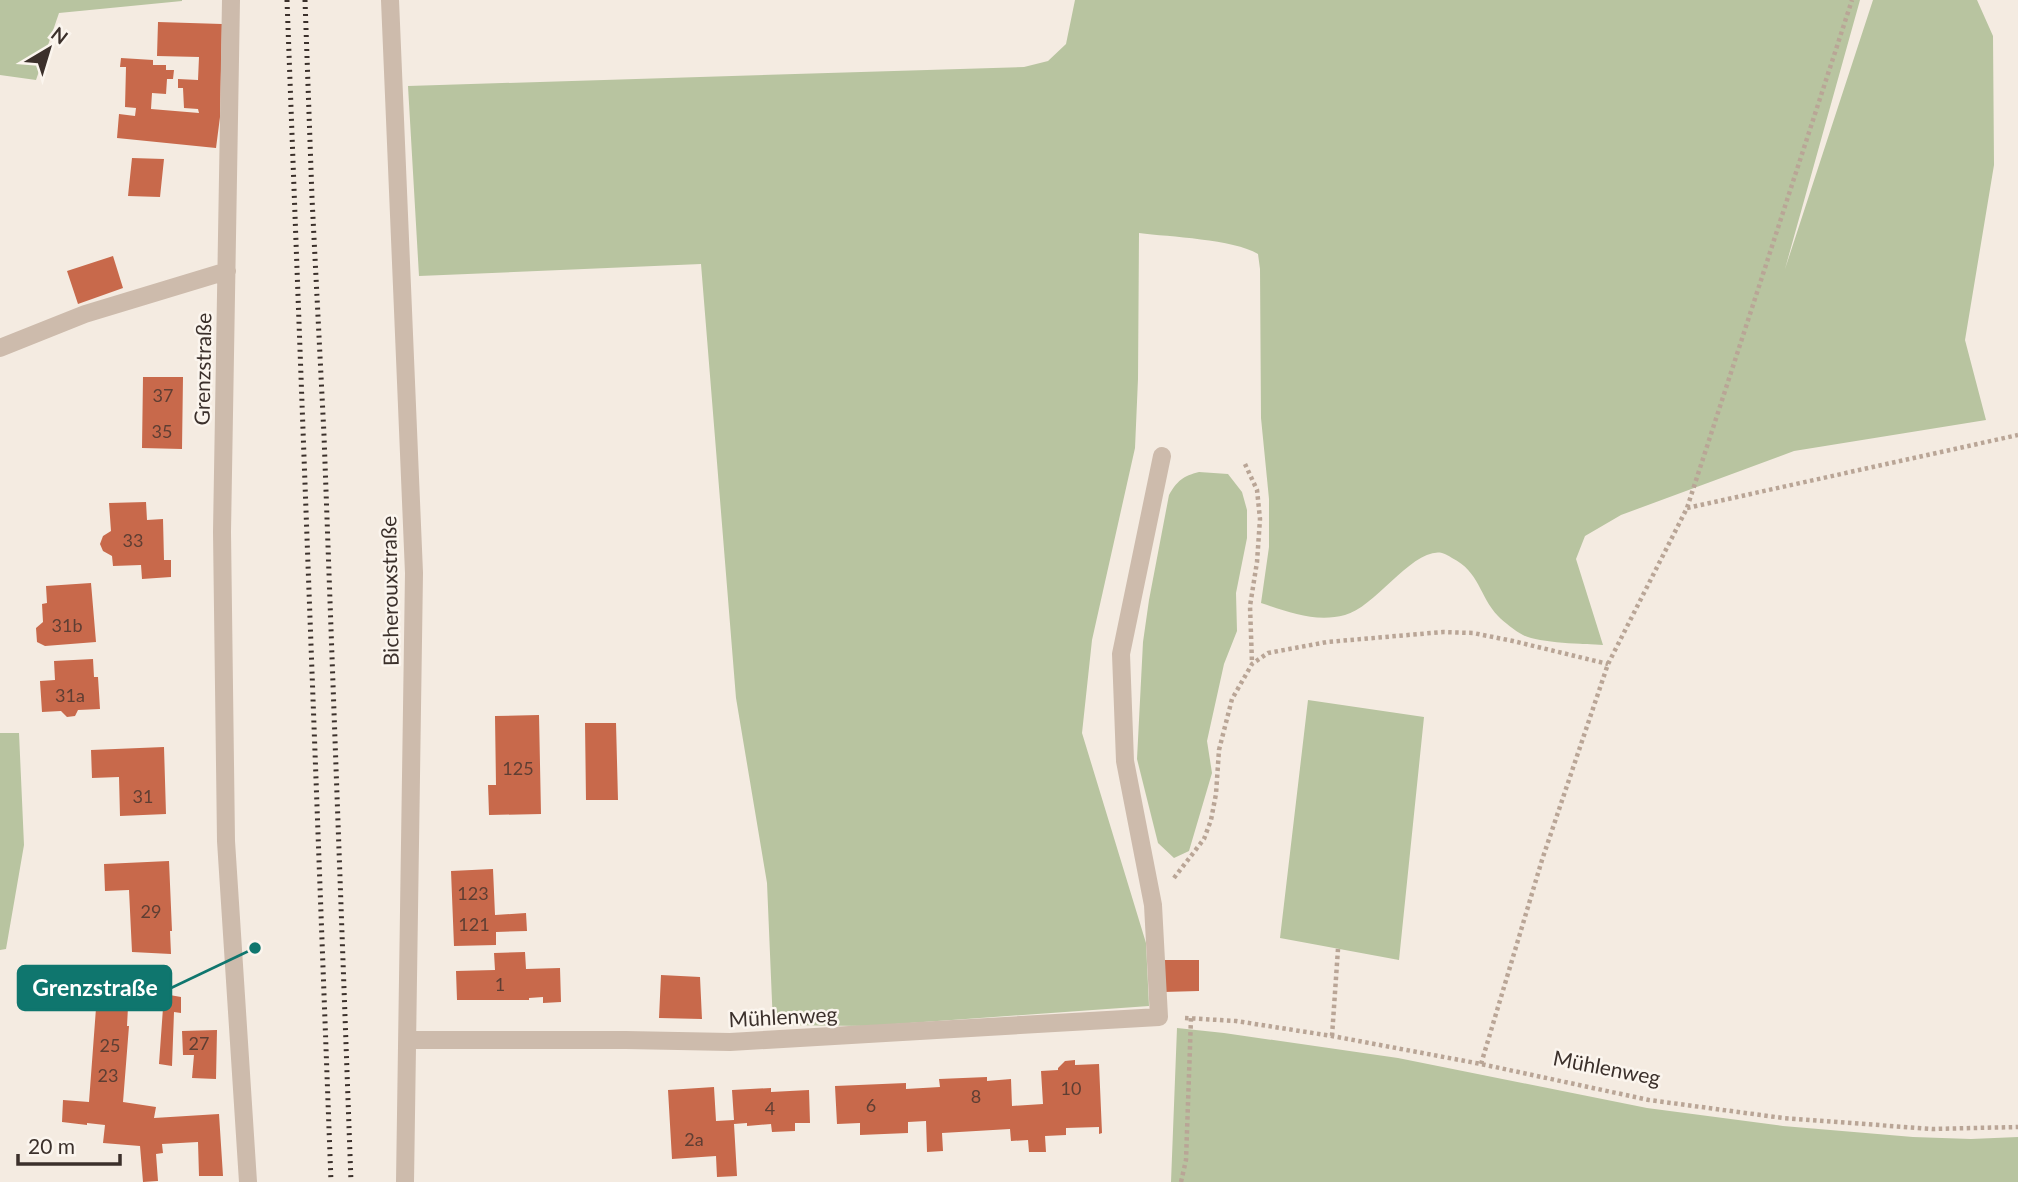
<svg xmlns="http://www.w3.org/2000/svg" width="2018" height="1182" font-family="Lato,sans-serif">
	<style>
		.green { fill: #b8c4a0 }
		.building { fill: #c8694b }
		.lines { fill: none; stroke-linecap: round; stroke-linejoin: round }
		.path { stroke: #b9a596; stroke-width: 4.5; stroke-dasharray: 3.5 3.5; stroke-linecap: butt }
		.minor { stroke: #cdbbac; stroke-width: 18 }
		.rail { stroke: #3b302b; stroke-width: 5; stroke-dasharray: 2 5; stroke-linecap: butt }
		.labels { text-anchor: middle; dominant-baseline: central; stroke-width: 5; stroke-linejoin: round; paint-order: stroke }
		.number-label { font-size: 18px; fill: #5e3e33 }
		.street-label { font-size: 21px; fill: #3b302b; stroke: #fbf5ee }
		.leader { fill: none; stroke: #0f766e; stroke-width: 2.5 }
		.callout-dot { fill: #0f766e; stroke: #fbf5ee; stroke-width: 2.5 }
		.callout { fill: #0f766e; stroke: #0f766e; stroke-width: 2.5 }
		.callout-label { font-size: 23px; text-anchor: middle; font-weight: bold; fill: #fff }
	</style>
	<rect width="100%" height="100%" fill="#f4ebe1"/>
	<path class="green" d="M0 0H182V1L59 13 36 80 0 75Z
		M1075 0H1860L1785 269 1873 0H1977L1993 36 1994 165 1965 340 1986 420 1794 451 1621 515 1585 536 1576 559 1603 645C1585 644 1537 643 1523 635 1515 631 1504 622 1498 616 1479 596 1480 572 1452 558 1449 556 1446 554 1442 553 1413 547 1375 608 1345 615 1316 623 1288 612 1261 603L1269 547V499L1261 418 1260 269 1258 254C1233 239 1170 237 1139 233L1138 379 1135 448 1092 640 1082 733 1146 943 1149 1006 867 1026 773 1025 767 883 736 698 701 264 419 276 408 86 1024 67 1048 61 1066 44Z
		M1199 472 1228 474 1242 492 1247 510V538L1236 593 1237 631 1224 664 1207 741 1212 773 1189 851 1174 858 1158 843 1137 759 1143 642 1149 600 1169 495C1177 481 1183 476 1199 472Z
		M1308 700 1424 717 1399 960 1280 938Z
		M0 733H19L24 845 6 949 0 950Z
		M1177 1028 1224 1033 1398 1058 1647 1108 1783 1126 1913 1137 1971 1139 2018 1137V1182H1171Z"/>
	<path class="building" d="M158 22 222 24 220 117 216 148 117 138 119 114 135 116 136 108 125 107 126 67H120L121 58 153 60V65H166V70H174L173 79H167L166 94 152 93 151 109 199 113 198 109 184 108 183 88H178V79L198 80 199 57 157 56Z
		M132 158 164 159 160 197 128 196Z
		M113 256 123 288 78 304 67 271Z
		M143 377H183L182 449 142 448Z
		M146 502 147 520 163 519 164 560H171V577L142 579 141 565 113 566 112 556 103 551 100 544 103 536 111 531 109 503Z
		M91 583 96 642 45 646 37 642 36 628 43 622 42 604 47 603 46 586Z
		M93 659 94 677H98L100 709 78 710 75 716 67 717 61 711 42 712 40 681 55 680 54 661Z
		M539 715 541 814 489 815 488 785H496L495 716Z
		M585 723H616L618 800H586Z
		M164 747 166 814 120 816 119 777 92 778 91 750Z
		M169 861 172 931H170L171 954 132 952 129 890 105 891 104 864Z
		M493 869 495 915 526 913 527 931 496 932V945L454 946 451 871Z
		M525 952 526 969 560 968 561 1002 543 1003V997L529 998V1000H457L456 971 495 970 494 953Z
		M1163 960H1199V991L1163 992Z
		M99 968 130 970 127 1026H129L123 1102 156 1107 154 1118 219 1114 223 1176H199L198 1142 162 1144 163 1153 156 1154 158 1181 143 1182 140 1146 103 1143 105 1125 87 1123V1125L62 1122 63 1100 89 1102Z
		M661 975 700 977 702 1019 659 1018Z
		M164 994 181 997V1013L174 1012 172 1066 159 1064Z
		M217 1030 216 1079 192 1078 194 1055H183L182 1031Z
		M1075 1060V1065L1099 1064 1102 1133 1099 1134V1127L1066 1128V1135L1045 1136 1046 1152H1029L1028 1140 1011 1141 1010 1129 942 1133 943 1151 927 1152 926 1121 908 1122V1133L860 1135V1123L837 1124 835 1086 906 1083V1089L940 1087 939 1079 987 1077V1081L1011 1079 1012 1106 1043 1104 1041 1071 1058 1070V1068L1065 1061Z
		M714 1087 716 1121 734 1120 732 1090 771 1088V1092L809 1090 810 1123H795V1131L772 1132 771 1124 747 1126V1123L734 1124 737 1176 717 1177 716 1156 672 1159 668 1090Z"/>
	<g class="lines">
		<path class="path" d="M1245 464 1257 490 1260 519 1257 562 1250 606 1252 663
			M1687 508 2018 435
			M1174 878 1204 839 1211 820 1216 794 1219 750 1232 699 1252 664 1268 653 1327 642 1443 632 1473 633 1513 641 1608 664
			M1185 1018 1236 1021 1332 1036 1481 1064 1649 1100 1783 1118 1932 1129 2018 1127
			M1332 1036 1338 949
			M1481 1064 1542 860 1608 664 1687 508 1852 0
			M1181 1182 1186 1160 1191 1018"/>
		<path class="minor" d="M231 0 222 532 226 841 248 1182
			M390 0 414 573 405 1182
			M0 348 85 314 227 271
			M408 1040H626L730 1042 1159 1017 1153 905 1125 761 1121 654 1162 456"/>
		<path class="rail" d="M287 0 331 1182
			M305 0 312 198 324 435 351 1182"/>
	</g>
	<g class="labels">
		<g class="number-label">
			<text x="163" y="395">37</text>
			<text x="162" y="431">35</text>
			<text x="133" y="540">33</text>
			<text x="67" y="625">31b</text>
			<text x="70" y="695">31a</text>
			<text x="518" y="768">125</text>
			<text x="143" y="796">31</text>
			<text x="473" y="893">123</text>
			<text x="151" y="911">29</text>
			<text x="474" y="924">121</text>
			<text x="500" y="984">1</text>
			<text x="199" y="1043">27</text>
			<text x="110" y="1045">25</text>
			<text x="108" y="1075">23</text>
			<text x="1071" y="1088">10</text>
			<text x="976" y="1096">8</text>
			<text x="871" y="1105">6</text>
			<text x="770" y="1108">4</text>
			<text x="694" y="1139">2a</text>
		</g>
		<g class="street-label">
			<text transform="translate(202 369) rotate(-89)">Grenzstraße</text>
			<text transform="translate(389 591) rotate(-91)">Bicherouxstraße</text>
			<text transform="translate(783 1016) rotate(-3)">Mühlenweg</text>
			<text transform="translate(1607 1067) rotate(11)">Mühlenweg</text>
		</g>
	</g>
	<path class="leader" d="M255 948L171 988"/>
	<circle class="callout-dot" cx="255" cy="948" r="7"/>
	<rect class="callout" x="18" y="966" width="153" height="44" rx="7"/>
	<g class="callout-label">
		<text x="95" y="996">Grenzstraße</text>
	</g>
	<g transform="translate(49 49) rotate(38)" stroke="#fbf5ee" stroke-width="5" paint-order="stroke">
	<path d="M0-5L12 26L0 18L-12 26Z" fill="#3b302b"/>
	<text y="-10" font-size="19" font-weight="bold" text-anchor="middle" fill="#3b302b">N</text>
	</g>
	<path d="M18 1154v10h102v-10" fill="none" stroke="#3b302b" stroke-width="3.5"/>
	<text x="28" y="1154" font-size="21" fill="#3b302b" stroke="#fbf5ee" stroke-width="5" paint-order="stroke">20 m</text>
</svg>
